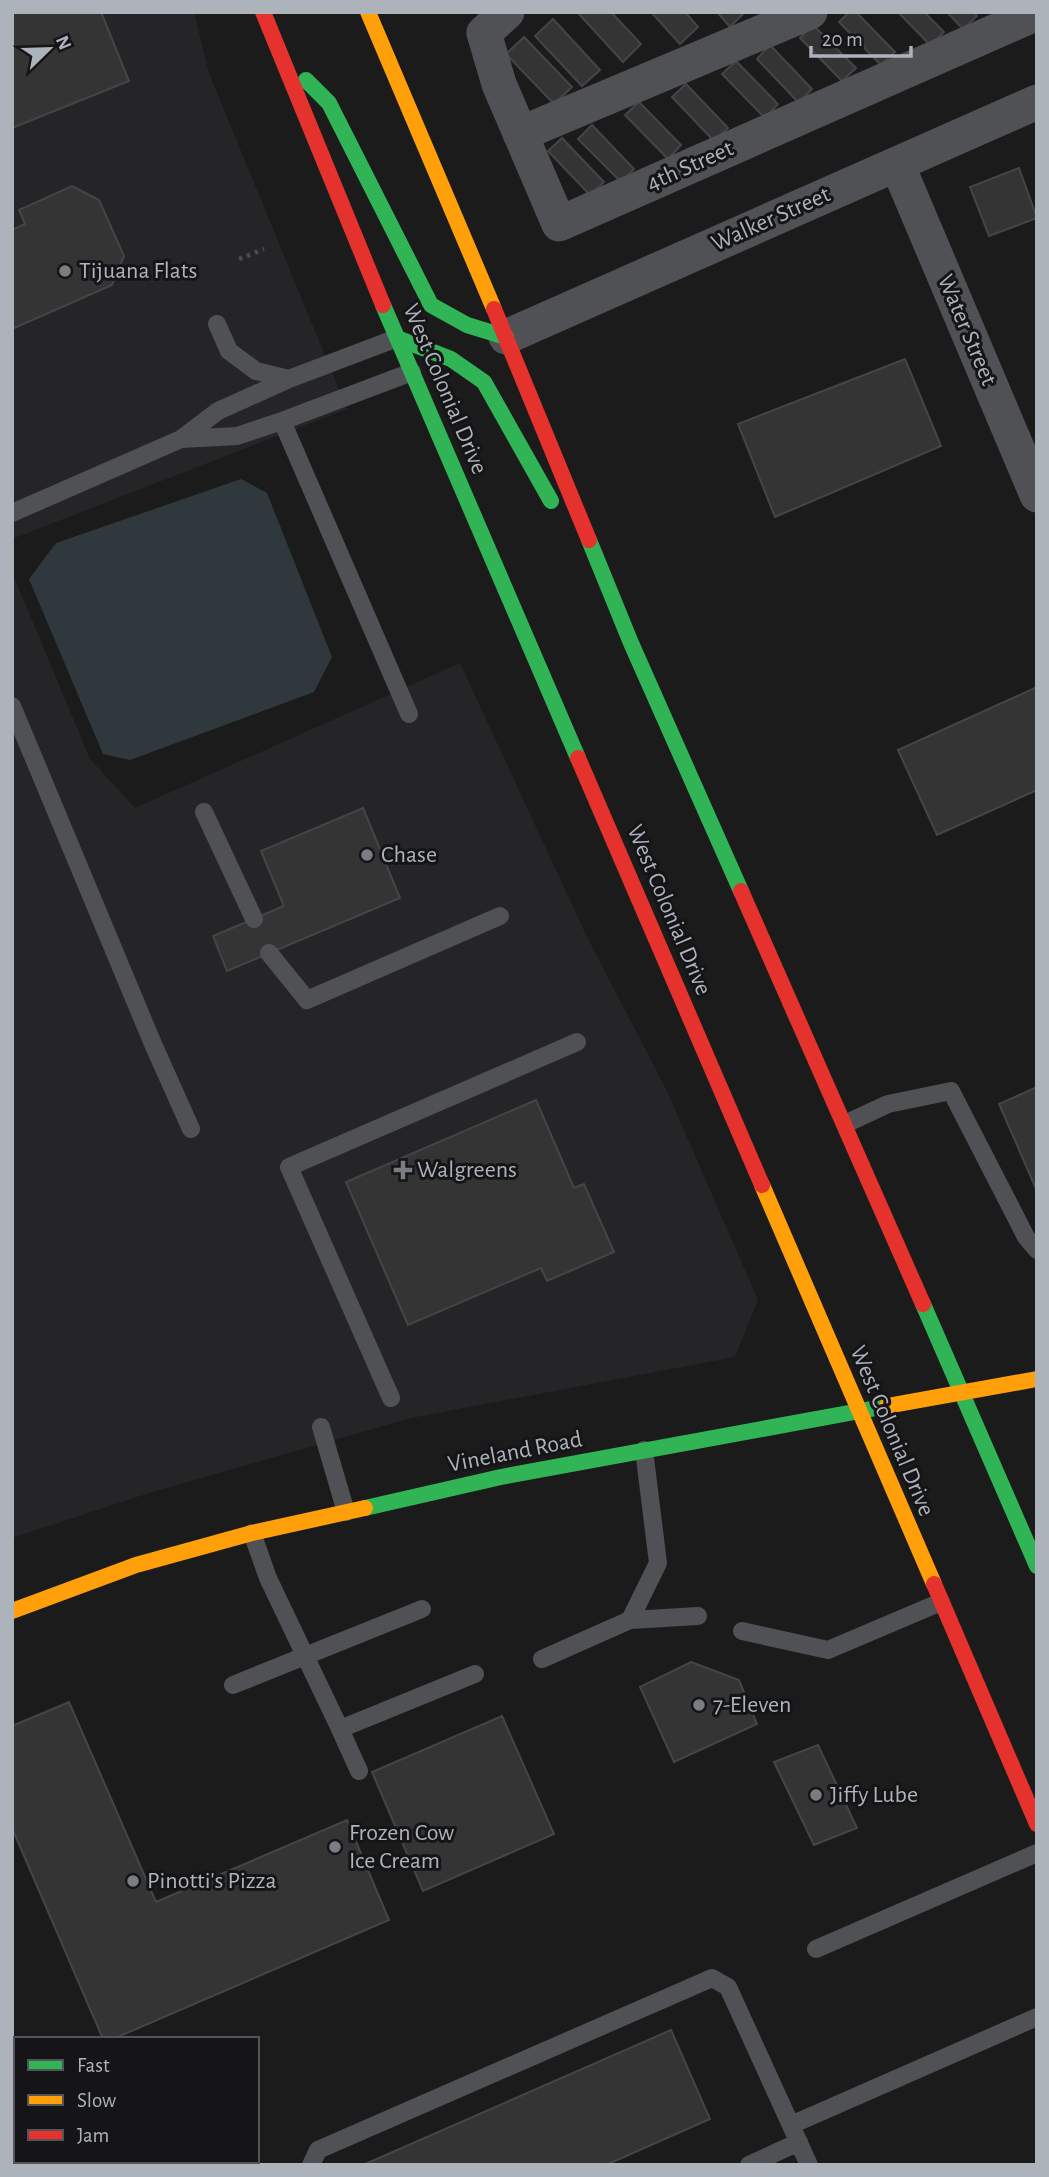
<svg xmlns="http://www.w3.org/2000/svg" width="1049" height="2177" font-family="'Alegreya Sans',sans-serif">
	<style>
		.built { fill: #252527 }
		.water { fill: #2f383d }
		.building { fill: #343435; stroke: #434547; stroke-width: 2 }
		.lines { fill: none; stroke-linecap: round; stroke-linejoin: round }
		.path { stroke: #4b4c4f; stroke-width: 4.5; stroke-dasharray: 3.5 5; stroke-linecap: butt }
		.lane { stroke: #4f5154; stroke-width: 18 }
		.street { stroke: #4f5154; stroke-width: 35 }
		.fast { stroke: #30b455; stroke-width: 16 }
		.slow { stroke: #ff9f0a; stroke-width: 16 }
		.jam { stroke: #e5322d; stroke-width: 16 }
		.poi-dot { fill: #7a7e83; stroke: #151517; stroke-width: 2.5 }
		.labels { text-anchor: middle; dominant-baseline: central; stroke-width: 6; stroke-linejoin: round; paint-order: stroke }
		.street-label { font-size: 24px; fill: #adb3bb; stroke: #151517 }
		.poi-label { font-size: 24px; fill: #adb3bb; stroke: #151517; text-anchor: start }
	</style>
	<rect width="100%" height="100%" fill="#1b1b1b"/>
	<path class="built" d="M12 12H194L209 73 347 409 12 539Z
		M12 572 90 759 135 808 460 663 587 937 666 1089 758 1300 735 1357 411 1418 146 1494 12 1538Z"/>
	<path class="water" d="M241 479 267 493 332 657 314 692 130 760 103 754 29 579 56 543Z"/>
	<path class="building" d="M12 12H101L129 81 12 128Z
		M577 12H611L641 44 623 62Z
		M651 12H685L698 27 680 44Z
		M717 12H745L730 27Z
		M849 12H856L895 52 881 65 839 22Z
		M898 12H924L944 32 930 45Z
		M947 12H974L977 16 963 29Z
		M553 19 600 70 582 86 535 36Z
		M813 25 856 68 842 81 800 38Z
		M524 37 572 87 554 104 506 54Z
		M770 45 812 89 799 103 757 59Z
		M736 61 778 104 765 118 722 74Z
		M686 84 728 128 714 141 672 97Z
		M639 102 681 145 668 159 625 115Z
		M592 125 634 169 621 182 578 139Z
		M562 138 604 182 590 195 548 151Z
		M1019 168 1037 218 989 236 970 187Z
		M72 186 99 200 124 256 112 285 12 329V230L25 224 19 210Z
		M905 359 941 446 775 517 738 424Z
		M1037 687V790L937 835 898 750Z
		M363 808 400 898 227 971 213 936 284 906 261 851Z
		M1037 1087V1191L999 1104Z
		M536 1100 574 1188 584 1184 614 1252 547 1281 541 1268 408 1325 346 1182Z
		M691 1662 739 1680 757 1724 674 1762 640 1687Z
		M69 1702 156 1902 347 1820 389 1920 113 2039H103L12 1828V1726Z
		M502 1716 554 1834 423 1891 372 1772Z
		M818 1745 857 1828 814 1845 774 1762Z
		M671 2030 710 2119 606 2165H363Z"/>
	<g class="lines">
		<path class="path" d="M239 259 264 249"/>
		<path class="lane" d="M217 324 229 351 256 371 289 379
			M282 421 409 714
			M181 439 237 436 282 421 412 372
			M12 513 181 439 218 411 289 379 397 338
			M12 706 153 1044 191 1129
			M204 812 254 919
			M269 953 307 1000 500 916
			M845 1124 888 1104 951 1091 1026 1237 1037 1250
			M391 1398 289 1167 577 1042
			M321 1427 346 1512
			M252 1533 268 1578 340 1729 475 1674
			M630 1620 658 1563 644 1450
			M742 1631 828 1650 941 1602
			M542 1659 630 1620 698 1616
			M233 1685 422 1609
			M340 1729 359 1771
			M816 1949 1037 1853
			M791 2125 1037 2017
			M311 2165 318 2150 712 1978 728 1987 809 2165
			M749 2165 799 2142"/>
		<path class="street" d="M507 12 484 33 499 84 559 224 1037 13
			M520 134 810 12
			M897 164 1037 495
			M506 337 1037 102"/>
		<path class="fast" d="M306 80 329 103 431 305 467 325 506 337
			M383 305 578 758
			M397 338 451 359 484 382 551 501
			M589 540 631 643 741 891
			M923 1304 1037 1566
			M365 1508 501 1477 887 1406"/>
		<path class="slow" d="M368 12 494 309
			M762 1185 934 1584
			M887 1406 1037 1379
			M12 1611 136 1565 252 1533 365 1508"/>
		<path class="jam" d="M263 12 383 305
			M494 309 589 540
			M578 758 762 1185
			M741 891 923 1304
			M934 1584 1037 1824"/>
	</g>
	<g class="poi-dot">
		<circle cx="65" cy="271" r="7"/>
		<circle cx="367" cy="855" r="7"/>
		<path d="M399.5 1159.5h7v7h7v7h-7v7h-7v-7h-7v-7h7z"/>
		<circle cx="699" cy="1705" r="7"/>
		<circle cx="816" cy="1795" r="7"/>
		<circle cx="335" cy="1847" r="7"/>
		<circle cx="133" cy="1881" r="7"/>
	</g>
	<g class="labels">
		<g class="street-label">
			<text transform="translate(690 166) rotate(-24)">4th Street</text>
			<text transform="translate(771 219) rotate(-24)">Walker Street</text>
			<text transform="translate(967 330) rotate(67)">Water Street</text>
			<text transform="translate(445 389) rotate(67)">West Colonial Drive</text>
			<text transform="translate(669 910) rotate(67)">West Colonial Drive</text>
			<text transform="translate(892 1431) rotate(67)">West Colonial Drive</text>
			<text transform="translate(515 1452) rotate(-11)">Vineland Road</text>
		</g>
		<g class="poi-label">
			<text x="79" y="271">Tijuana Flats</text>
			<text x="381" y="855">Chase</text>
			<text x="417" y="1170">Walgreens</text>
			<text x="713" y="1705">7-Eleven</text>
			<text x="830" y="1795">Jiffy Lube</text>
			<text x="349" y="1833">Frozen Cow<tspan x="349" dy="28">Ice Cream</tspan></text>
			<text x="147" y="1881">Pinotti's Pizza</text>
		</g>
	</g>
	<rect width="1049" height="2177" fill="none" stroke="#adb3bb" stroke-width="28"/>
	<rect x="14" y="2037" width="245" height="126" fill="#151517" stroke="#525459" stroke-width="2"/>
	<rect x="28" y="2060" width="35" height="10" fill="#30b455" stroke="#525459" stroke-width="2"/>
	<text x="77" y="2072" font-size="21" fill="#adb3bb">Fast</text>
	<rect x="28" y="2095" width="35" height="10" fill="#ff9f0a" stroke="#525459" stroke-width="2"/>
	<text x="77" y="2107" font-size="21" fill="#adb3bb">Slow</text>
	<rect x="28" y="2130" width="35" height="10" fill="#e5322d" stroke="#525459" stroke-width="2"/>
	<text x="77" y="2142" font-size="21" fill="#adb3bb">Jam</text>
	<g transform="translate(49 49) rotate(67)" stroke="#151517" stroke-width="5" paint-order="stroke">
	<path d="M0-5L12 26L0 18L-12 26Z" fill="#adb3bb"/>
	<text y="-10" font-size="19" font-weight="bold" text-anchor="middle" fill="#adb3bb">N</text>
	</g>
	<path d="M811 46v10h100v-10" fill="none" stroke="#adb3bb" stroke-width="3.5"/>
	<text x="822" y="46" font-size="21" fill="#adb3bb" stroke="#151517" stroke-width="5" paint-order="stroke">20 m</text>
</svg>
